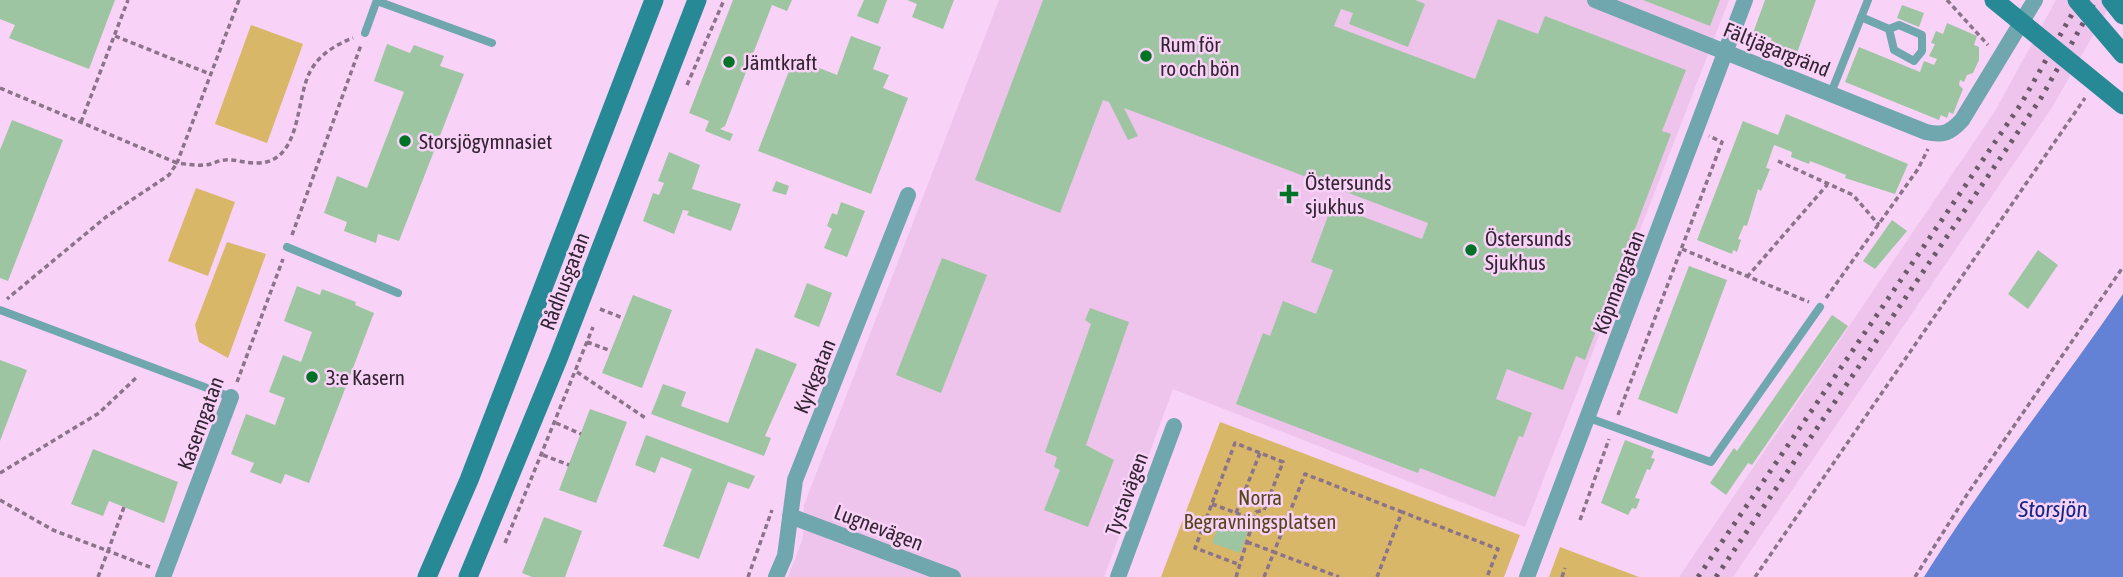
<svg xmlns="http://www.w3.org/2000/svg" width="2123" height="577" font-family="'Asap Condensed',sans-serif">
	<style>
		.built { fill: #eec4ed }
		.green { fill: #d8b769 }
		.water { fill: #6382d5 }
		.building { fill: #9ec5a1 }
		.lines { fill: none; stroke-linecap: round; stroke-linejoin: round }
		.path { stroke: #8c738b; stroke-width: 3.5; stroke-dasharray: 5 3.5; stroke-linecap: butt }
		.service { stroke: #70a6ae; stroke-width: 8 }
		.minor { stroke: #70a6ae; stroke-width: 16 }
		.secondary { stroke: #278995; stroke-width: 19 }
		.rail { stroke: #6d586c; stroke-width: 5; stroke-dasharray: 3.5 7; stroke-linecap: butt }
		.secondary-bridge { stroke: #278995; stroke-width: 19 }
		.poi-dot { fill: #007327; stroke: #f8d2f7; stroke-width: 2.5 }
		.labels { text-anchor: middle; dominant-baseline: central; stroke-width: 5; stroke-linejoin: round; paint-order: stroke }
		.poi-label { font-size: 21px; fill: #322432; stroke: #f8d2f7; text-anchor: start }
		.street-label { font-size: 21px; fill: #322432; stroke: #f8d2f7 }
		.park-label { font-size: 21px; fill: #57461b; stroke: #f8d2f7 }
		.water-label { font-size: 23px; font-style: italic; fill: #142888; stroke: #f8d2f7 }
	</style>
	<rect width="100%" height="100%" fill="#f8d2f7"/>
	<path class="built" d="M999 0H1729L1525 527 1173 389 1104 577H788L803 538 804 505Z
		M2056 0H2113L2053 106 1733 577H1679L1995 111Z"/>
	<path class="green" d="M251 25 303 44 267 143 215 124Z
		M196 188 235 202 208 276 168 261Z
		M227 242 266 254 228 358 199 342 195 325Z
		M1220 422 1520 535 1504 577H1161Z
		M1560 547 1639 577H1549Z"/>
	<path class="water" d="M2123 294V577H1924C1985 479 2058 389 2123 294Z"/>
	<path class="building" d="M0 0H115L89 69 9 38 15 25 0 19Z
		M733 0H792L787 11 772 5 725 126 720 129 733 134 730 141 705 131 709 121 689 113Z
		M864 0H887L878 24 857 16Z
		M907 0H954L943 29 912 17 917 4Z
		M1043 0H1415L1425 4 1408 47 1349 24 1353 13 1341 9 1334 26 1475 79 1498 19 1538 34 1545 16 1686 70 1662 131 1671 134 1585 360 1576 356 1563 390 1507 369 1496 399 1532 413 1523 437 1519 436 1495 497 1420 468 1418 473 1236 404 1263 333 1270 336 1283 301 1316 314 1333 270 1311 262 1332 205 1422 239 1428 223 1124 108 1138 136 1128 140 1109 102 1103 100 1060 213 975 180Z
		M1643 0H1720L1710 26Z
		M1765 0H1816L1797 53 1770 42 1772 38 1768 37 1753 33Z
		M1902 5 1924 13 1919 27 1897 18Z
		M1947 23 1977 36 1974 45 1979 47V60L1973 73 1967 75 1964 82 1960 80 1959 85 1963 89 1953 114 1949 112 1947 118 1941 115 1939 120 1845 82 1859 47 1920 72 1924 61 1934 65 1937 59 1929 56 1935 44 1931 43 1936 31 1943 34Z
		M851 36 881 47 873 69 889 75 883 88 908 98 871 194 758 151 794 58 837 75Z
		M387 44 410 53 414 45 444 56 440 66 464 74 399 241 378 234 376 243 344 231 347 222 324 213 337 176 367 188 404 92 374 81Z
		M1786 114 1908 164 1895 194 1845 178 1846 175 1810 161 1809 164 1791 157 1792 152 1774 145 1766 168 1770 169 1761 191 1758 189 1747 226 1744 225 1738 239 1741 240 1737 252 1733 250 1732 254 1697 240 1743 121 1778 135Z
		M12 120 63 140 8 281 0 278V150Z
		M669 152 700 165 692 189 741 204 731 231 687 215 689 211 683 210 674 234 643 221 653 193 659 195 664 183 658 181Z
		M776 181 789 186 786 195 772 191Z
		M841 202 865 211 847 257 824 248 832 229 827 226 832 213 837 215Z
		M1892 220 1907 231 1875 269 1863 261Z
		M2038 250 2058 265 2028 309 2008 294Z
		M942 258 987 275 941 393 896 375Z
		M1689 266 1727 280 1677 414 1638 399Z
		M807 283 832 293 819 327 794 317Z
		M297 286 320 295 322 289 356 302 355 305 374 313 309 483 285 474 281 484 250 472 254 463 231 454 246 414 275 425 285 398 269 392 283 355 301 362 312 332 284 321Z
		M633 295 672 310 642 388 602 373Z
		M1090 308 1129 322 1086 445 1114 460 1088 527 1044 510 1060 470 1054 467 1057 457 1045 452 1091 324 1085 320Z
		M1832 315 1848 326 1752 465 1748 463 1726 495 1710 483 1734 448 1737 451Z
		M756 348 797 364 765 436 771 438 764 456 651 414 663 384 686 392 681 406 728 423Z
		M0 360 27 370 0 441Z
		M590 409 627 422 596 503 559 490Z
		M646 435 755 476 749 489 728 482 699 559 663 546 692 469 661 457 655 473 635 465Z
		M1625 440 1654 451 1651 458 1655 459 1650 470 1647 469 1635 498 1640 499 1636 509 1632 508 1628 515 1601 503Z
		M93 449 178 482 164 523 109 501 103 516 71 504Z
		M1222 516 1250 526 1240 553 1212 543Z
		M544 517 582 531 565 577H532L522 573Z"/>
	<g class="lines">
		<path class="path" d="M239 0 177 163C186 164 196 166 204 165 212 165 218 160 225 160 236 159 247 164 258 163 303 162 295 96 311 70 320 54 337 44 353 38
			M1947 0 1988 45
			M115 36 210 74
			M687 85 724 0
			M0 88 177 163 169 175 106 217 7 299
			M81 122 128 0
			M1778 161 1853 195 1879 225
			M292 235 361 45
			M1682 249 1809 302
			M1747 277 1827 185
			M1826 298 1918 169 1928 149
			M600 309 623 318
			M587 342 611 351
			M577 372 647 419
			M237 382 283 259
			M1618 415 1722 142 1709 136
			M556 423 581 434
			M543 455 569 465
			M0 473 99 413 138 376
			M0 500 53 530 108 551 124 507
			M1212 504 1252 519
			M1236 513 1260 453
			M1580 520 1609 439
			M1247 542 1274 552 1305 474 1402 512
			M505 543 593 327
			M98 577 108 551 150 567
			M748 577 772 510
			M1236 577 1256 512 1264 510 1283 462 1235 443 1195 548 1238 564
			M1264 577 1274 552 1339 577
			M1377 577 1402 512 1498 549 1487 577
			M1562 577 1565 568
			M1755 577 2085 98
			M1915 577 1968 493 2123 267"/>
		<path class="service" d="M377 1 492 43
			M1861 17 1889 29 1894 50 1914 61 1922 51V35L1899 25 1889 29
			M365 33 377 0
			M1831 93 1868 0
			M287 247 398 293
			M0 310 231 397
			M1589 418 1711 462 1820 307"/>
		<path class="minor" d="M1595 0 1926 132C1943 136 1950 133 1962 120L2035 0
			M790 516 953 577
			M163 577 231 397
			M776 577 785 556 795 480 908 195
			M1118 577 1174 426
			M1527 577 1745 0"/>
		<path class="secondary" d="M2111 0 2123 15
			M427 577 469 480 654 0
			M468 577 558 359 697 0"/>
		<path class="rail" d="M1698 577 2021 104 2080 0
			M1716 577 2041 98 2096 0"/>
		<path class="secondary-bridge" d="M1994 0 2123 105
			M2077 0 2123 54"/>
	</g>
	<g class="poi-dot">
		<circle cx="1146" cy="56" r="7"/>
		<circle cx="729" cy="62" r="7"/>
		<circle cx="405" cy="141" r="7"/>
		<path d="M1285.5 183.5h7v7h7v7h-7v7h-7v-7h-7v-7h7z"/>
		<circle cx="1471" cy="250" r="7"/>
		<circle cx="312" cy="377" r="7"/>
	</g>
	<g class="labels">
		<g class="poi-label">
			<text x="1160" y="44">Rum för<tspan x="1160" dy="24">ro och bön</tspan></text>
			<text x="743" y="62">Jämtkraft</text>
			<text x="419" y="141">Storsjögymnasiet</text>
			<text x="1305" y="182">Östersunds<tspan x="1305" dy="24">sjukhus</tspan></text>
			<text x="1485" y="238">Östersunds<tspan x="1485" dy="24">Sjukhus</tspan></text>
			<text x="326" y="377">3:e Kasern</text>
		</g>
		<g class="street-label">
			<text transform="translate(1777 49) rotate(22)">Fältjägargränd</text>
			<text transform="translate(564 281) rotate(-69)">Rådhusgatan</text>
			<text transform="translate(1618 282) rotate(-69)">Köpmangatan</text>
			<text transform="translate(814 376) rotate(-68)">Kyrkgatan</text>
			<text transform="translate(200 423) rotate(-70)">Kaserngatan</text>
			<text transform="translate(1126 494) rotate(-70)">Tystavägen</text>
			<text transform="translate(879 527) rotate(21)">Lugnevägen</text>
		</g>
		<g class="park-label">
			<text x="1260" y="497">Norra<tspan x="1260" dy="24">Begravningsplatsen</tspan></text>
		</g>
		<g class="water-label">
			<text x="2053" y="509">Storsjön</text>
		</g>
	</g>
</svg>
